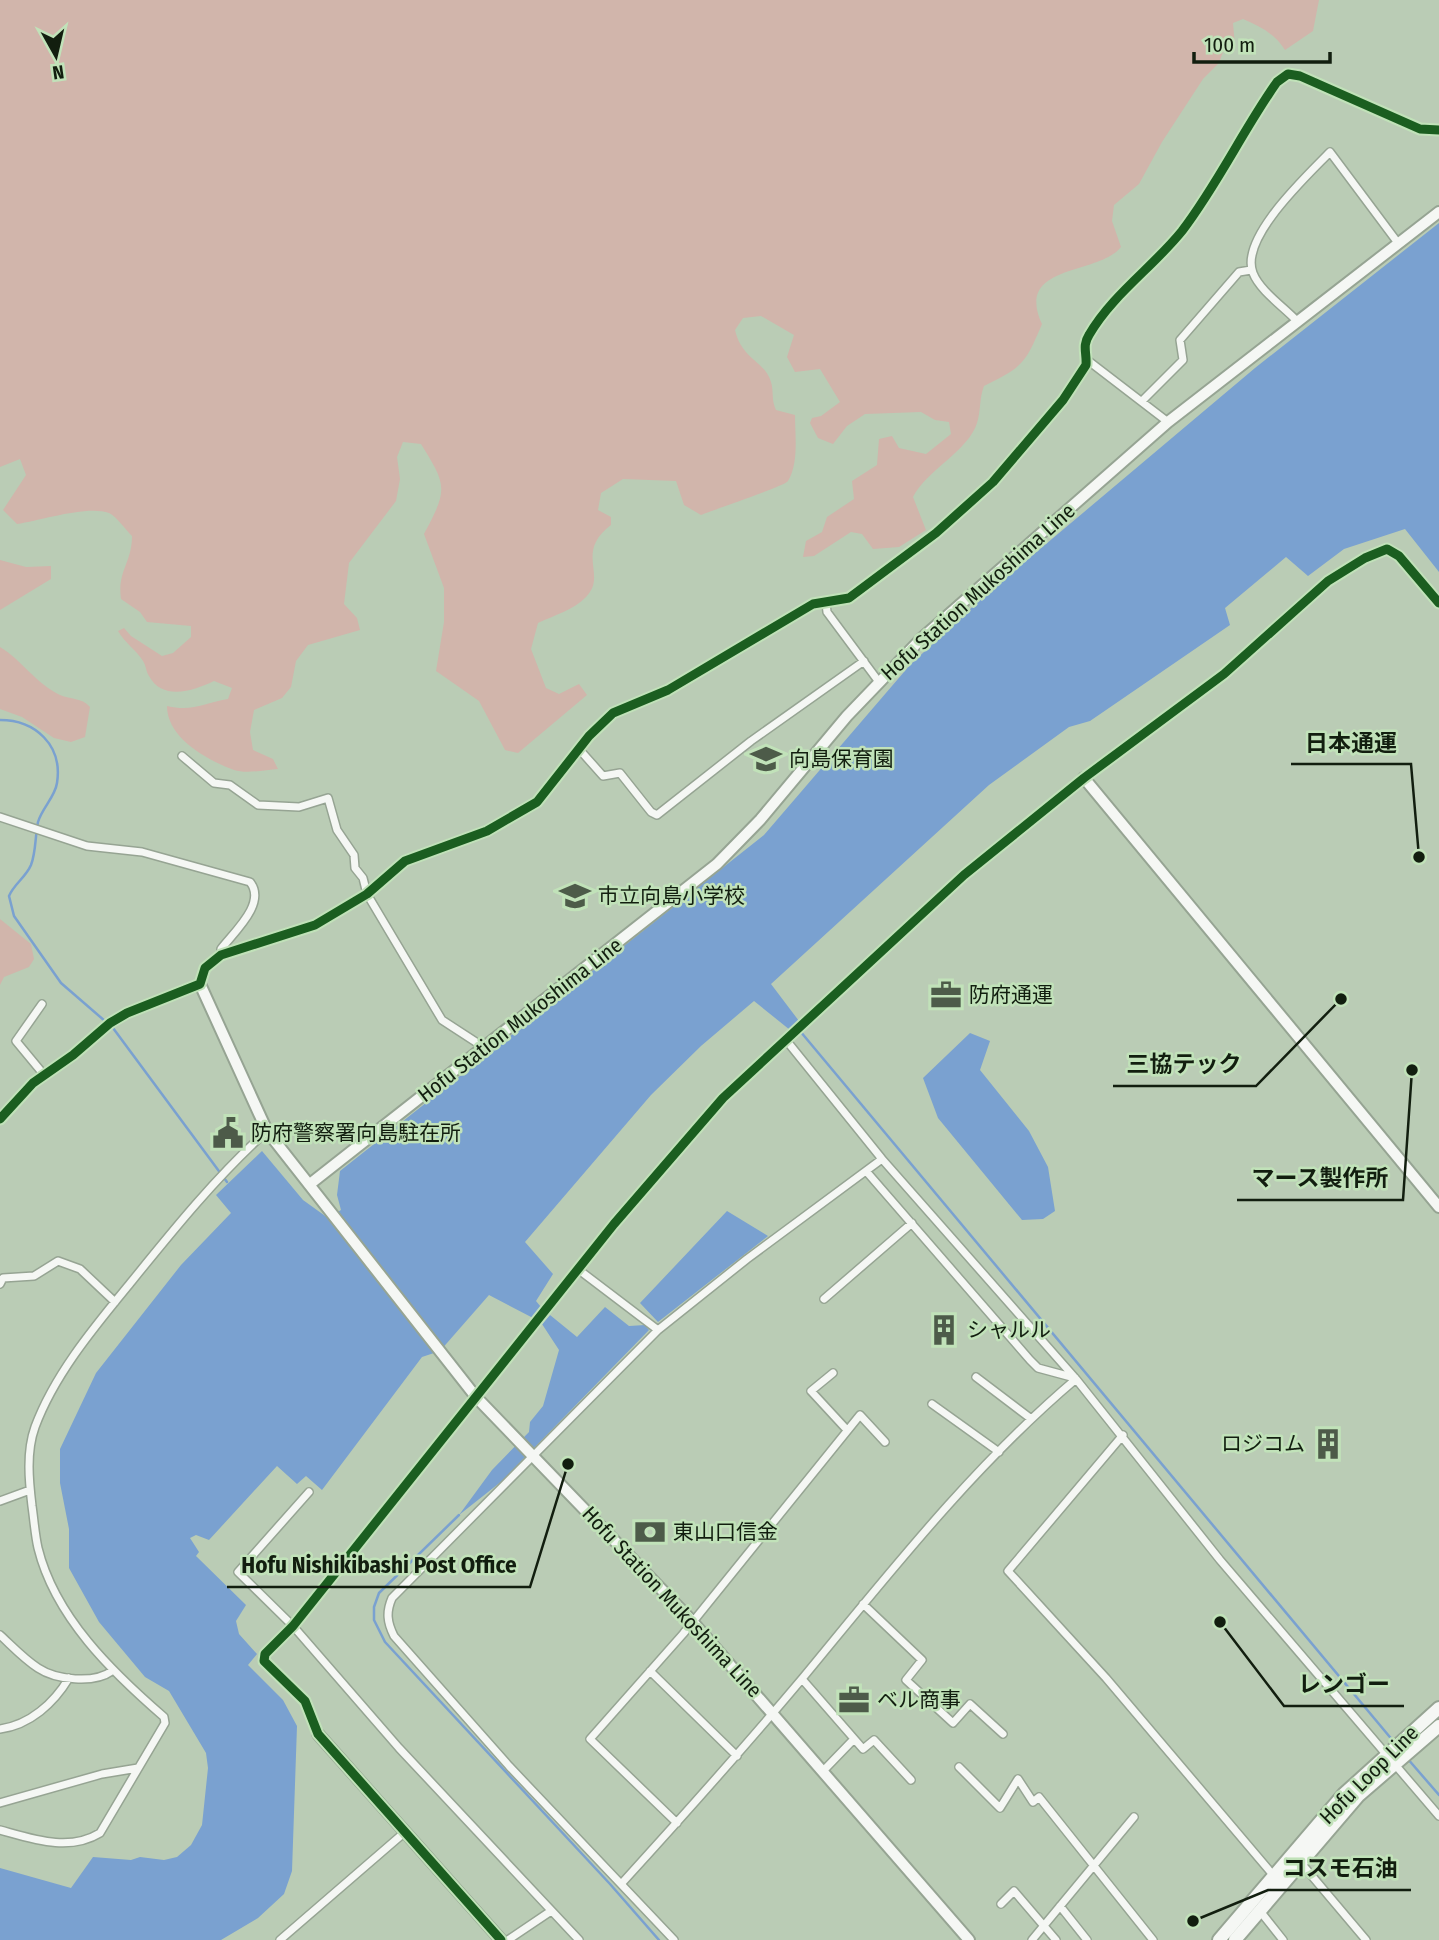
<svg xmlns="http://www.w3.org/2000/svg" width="1439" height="1940" font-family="'Fira Sans Condensed','Noto Sans JP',sans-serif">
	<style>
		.green { fill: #d1b5ab }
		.water { fill: #7aa1d0 }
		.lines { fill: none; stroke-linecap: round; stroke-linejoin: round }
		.stream { stroke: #7aa1d0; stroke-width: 2.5 }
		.street-casing { stroke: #96a493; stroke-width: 10 }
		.secondary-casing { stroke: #96a493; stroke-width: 14 }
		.primary-casing { stroke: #96a493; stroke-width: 16 }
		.street { stroke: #f5f7f4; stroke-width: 7 }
		.secondary { stroke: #f5f7f4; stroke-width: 10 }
		.primary { stroke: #f5f7f4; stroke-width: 12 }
		.cycleway-casing { stroke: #c1e2b9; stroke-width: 13 }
		.cycleway { stroke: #1b5e20; stroke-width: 9 }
		.labels { text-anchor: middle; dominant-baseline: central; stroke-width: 5; stroke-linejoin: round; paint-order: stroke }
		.street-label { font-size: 21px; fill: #121e0f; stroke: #c1e2b9 }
		.poi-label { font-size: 21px; fill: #121e0f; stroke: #c1e2b9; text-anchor: start }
		.leader { fill: none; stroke: #121e0f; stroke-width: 2.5 }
		.callout-dot { fill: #121e0f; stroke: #c1e2b9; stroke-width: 2.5 }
		.callout-label { font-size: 23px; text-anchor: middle; font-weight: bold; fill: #121e0f; stroke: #c1e2b9; stroke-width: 5; stroke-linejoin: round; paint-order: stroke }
	</style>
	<rect width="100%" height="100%" fill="#baccb5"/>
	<path class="green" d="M0 0H1319L1313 31 1285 50C1275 34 1260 26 1243 19L1233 23 1235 46 1224 49 1219 63 1203 79 1162 142 1139 184 1114 205 1112 221 1121 247C1098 276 1014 263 1042 324 1025 364 1023 367 984 386 979 399 981 411 977 423 969 450 926 471 913 497L926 530 899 547 873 549 862 534 851 532 814 556 803 557 806 541 822 532 827 517 854 499 852 481 877 465 879 439 892 436 899 448 926 454 951 434 949 422 935 420 921 412 865 414 847 426 833 444 818 438 810 423 812 418 821 416 840 402 820 369 795 372 787 357 794 335 761 316 743 318 735 330C742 360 765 361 771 382 774 392 771 399 776 410L795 415C795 435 799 463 788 481 785 486 713 510 701 515L684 505 676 481 623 479 601 493 598 510 611 517V525C574 553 608 575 586 597 575 609 553 616 538 623L531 649 546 688 559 694 579 684 587 695 518 753 505 750 479 701 436 671 444 622V588L424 534C448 489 447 486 421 444L403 442 397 457 400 479 396 501 349 563 344 604 357 618 360 630 308 645 296 661 291 687 282 698 254 710 250 732 253 750 273 759 278 769C265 770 246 774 234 770 207 760 167 738 167 706 193 712 203 703 228 699L232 688 214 681C195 690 163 702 149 676 146 672 146 665 143 661 136 650 125 643 118 631L124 628 131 636 162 656 173 653 191 637V626L147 622 140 612 121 599C117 571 132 563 132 536 125 529 117 517 109 513 88 505 42 520 17 524L3 510 26 475 20 459 0 467Z
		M0 560 26 567 51 566V579L0 610Z
		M0 647C23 661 34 682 60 695 71 700 81 697 90 707L85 737 71 742 54 738 22 717 0 709Z
		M0 919 31 944 34 959 29 967 4 977 0 985Z"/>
	<path class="water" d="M1439 223V572L1405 529 1344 549 1308 576 1286 557 1225 608 1230 625 1090 721 1069 727 989 785 771 984 799 1021 790 1030 754 1001 701 1046 651 1095 525 1242 553 1274 536 1301 541 1307 533 1318 489 1295 440 1351 422 1357 322 1490 306 1476 297 1484 277 1466 209 1540 196 1535 190 1538 199 1552 196 1556 246 1605 236 1621 239 1634 257 1654 248 1665 283 1700 297 1726 292 1871 284 1894 258 1918 221 1940H0V1868L71 1888 93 1857 131 1860 140 1857 164 1860 177 1857 191 1845 202 1825 208 1768 206 1753 169 1691 145 1677 99 1622 69 1568V1529L60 1483V1449L96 1373 181 1265 231 1213 216 1195 262 1151 303 1200 328 1218 341 1210 337 1195 340 1171 764 835 910 665 982 598 1255 368Z
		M970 1033 990 1041 980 1070 1029 1131 1048 1167 1055 1211 1043 1219 1022 1220 938 1118 923 1078Z
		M727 1211 768 1236 658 1322 640 1303Z
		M605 1307 629 1326 645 1325 649 1330 502 1481 459 1515 492 1470 529 1432 530 1422 543 1406 559 1350 542 1324 550 1315 577 1337Z"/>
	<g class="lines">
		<path class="stream" d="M0 720C35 720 63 745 57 783 55 797 42 808 38 822 35 837 36 852 31 865 26 877 14 884 9 896L14 916 61 983 113 1028 227 1182
			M795 1025 1394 1742
			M459 1515 379 1593 374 1607V1620L385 1642 610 1884 659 1940
			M1407 1758 1439 1795"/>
		<defs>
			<path id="street" d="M1297 321C1284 307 1260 291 1253 273 1239 238 1308 175 1330 152L1398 243
				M1086 359 1168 422
				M1142 401 1183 360 1180 340 1239 272 1251 270
				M826 603 827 612 879 682
				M579 749 603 776 620 773 651 812 657 815 751 741 864 661
				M182 756 214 783 230 785 258 805 299 807 328 798 337 830 354 855 355 868 363 878 367 894 442 1020 485 1048
				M0 817 87 846 142 852 250 882C267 903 234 932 221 949V955
				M42 1004 16 1041 45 1076
				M786 1040 882 1159 1076 1379 1220 1560 1439 1816
				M0 1119 33 1083 73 1055 110 1023 127 1013 200 984 205 968 221 955 315 925 367 894 405 861 487 831 537 802 589 736 613 713 668 690 813 604 849 598 936 533 993 482 1063 400 1086 365C1087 353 1082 346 1089 335 1112 295 1153 267 1182 231 1218 184 1243 130 1277 82L1288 74 1300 76 1420 129 1439 130
				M866 1171 1030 1360 1038 1368 1075 1378
				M579 1270 658 1330
				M0 1284 3 1278 34 1276 58 1261 80 1269 115 1302
				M824 1299 912 1223
				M833 1373 811 1391 847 1430
				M976 1377 1030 1418
				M932 1404 999 1452
				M1123 1435 1008 1571 1106 1678 1274 1876
				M309 1492 238 1572 293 1626 399 1748 579 1940
				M0 1501 30 1490
				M863 1604 922 1660 906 1680 953 1723 970 1704 1003 1734
				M0 1635C12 1646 24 1659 38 1668 56 1680 94 1684 112 1671
				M650 1671 737 1756
				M802 1679 863 1749 874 1740 911 1780
				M0 1729C30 1725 54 1703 69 1678
				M318 1734 305 1701 264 1661 265 1654 293 1626 614 1224 723 1098 964 875 1084 778 1224 674 1328 581 1365 558 1387 549 1399 556 1439 603
				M959 1767 1000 1808 1018 1779 1033 1802 1039 1797 1153 1940
				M824 1770 854 1739
				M0 1803 102 1774 138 1768
				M677 1823 590 1739 683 1634 860 1415 885 1442
				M0 1830C33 1839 69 1852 100 1833L165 1723 164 1717C112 1672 55 1617 38 1548 35 1535 34 1520 32 1506 29 1481 26 1452 35 1427 55 1373 96 1325 132 1281 174 1229 217 1176 267 1131
				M1301 1863 1366 1940
				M622 1883C683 1816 743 1749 801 1680 887 1576 973 1466 1076 1379
				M1001 1904 1014 1891 1056 1940
				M1060 1906 1087 1940
				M1260 1911 1283 1940
				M280 1940 405 1832
				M508 1940 551 1911
				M674 1940 509 1766 394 1636C387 1622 386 1612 392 1598L658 1330 747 1259 882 1159
				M1032 1940 1134 1817"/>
			<path id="secondary" d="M1084 778 1439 1207
				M200 984 267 1131 476 1397 691 1620 969 1940
				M310 1184 717 864 760 820 847 716 921 639 1168 422 1439 212
				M318 1734 501 1940"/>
			<path id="primary" d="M1219 1940 1344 1794 1439 1708
				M1235 1940 1358 1796 1439 1726"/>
		</defs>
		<use href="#street" class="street-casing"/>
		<use href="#secondary" class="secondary-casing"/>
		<use href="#primary" class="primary-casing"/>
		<use href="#street" class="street"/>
		<use href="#secondary" class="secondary"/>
		<use href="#primary" class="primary"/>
		<defs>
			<path id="cycleway" d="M0 1119 33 1083 73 1055 110 1023 127 1013 200 984 205 968 221 955 315 925 367 894 405 861 487 831 537 802 589 736 613 713 668 690 813 604 849 598 936 533 993 482 1063 400 1086 365C1087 353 1082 346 1089 335 1112 295 1153 267 1182 231 1218 184 1243 130 1277 82L1288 74 1300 76 1420 129 1439 130
				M501 1940 318 1734 305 1701 264 1661 265 1654 293 1626 614 1224 723 1098 964 875 1084 778 1224 674 1328 581 1365 558 1387 549 1399 556 1439 603"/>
		</defs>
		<use href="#cycleway" class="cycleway-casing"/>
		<use href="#cycleway" class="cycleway"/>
	</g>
	<defs>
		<symbol id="school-bare" viewBox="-9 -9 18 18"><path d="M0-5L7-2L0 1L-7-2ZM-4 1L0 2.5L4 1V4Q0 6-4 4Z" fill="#4d5b49" stroke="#c1e2b9" stroke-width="2.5" paint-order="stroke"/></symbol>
		<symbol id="office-bare" viewBox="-9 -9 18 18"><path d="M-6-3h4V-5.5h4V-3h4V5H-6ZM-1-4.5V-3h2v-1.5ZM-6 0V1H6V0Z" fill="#4d5b49" stroke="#c1e2b9" stroke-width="2.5" paint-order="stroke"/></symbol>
		<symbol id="civic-bare" viewBox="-9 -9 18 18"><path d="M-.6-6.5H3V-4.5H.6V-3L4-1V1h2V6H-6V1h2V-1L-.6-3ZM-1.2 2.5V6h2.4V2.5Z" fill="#4d5b49" stroke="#c1e2b9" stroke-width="2.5" paint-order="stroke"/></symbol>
		<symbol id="building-bare" viewBox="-9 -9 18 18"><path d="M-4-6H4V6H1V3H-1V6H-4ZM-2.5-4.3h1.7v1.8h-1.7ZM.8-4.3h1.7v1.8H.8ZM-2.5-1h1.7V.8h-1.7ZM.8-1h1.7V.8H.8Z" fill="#4d5b49" stroke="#c1e2b9" stroke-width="2.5" paint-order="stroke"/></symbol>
		<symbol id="bank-bare" viewBox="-9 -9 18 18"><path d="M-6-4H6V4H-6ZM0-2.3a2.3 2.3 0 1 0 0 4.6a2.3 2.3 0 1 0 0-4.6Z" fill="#4d5b49" stroke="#c1e2b9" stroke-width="2.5" paint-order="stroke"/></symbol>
	</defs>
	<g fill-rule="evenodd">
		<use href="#school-bare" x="744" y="737" width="44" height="44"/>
		<use href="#school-bare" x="553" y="874" width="44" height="44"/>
		<use href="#office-bare" x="924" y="973" width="44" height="44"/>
		<use href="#civic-bare" x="206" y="1111" width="44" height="44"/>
		<use href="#building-bare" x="922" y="1308" width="44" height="44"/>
		<use href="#building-bare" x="1306" y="1422" width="44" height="44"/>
		<use href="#bank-bare" x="628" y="1510" width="44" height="44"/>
		<use href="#office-bare" x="832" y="1678" width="44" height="44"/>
	</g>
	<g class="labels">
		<g class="street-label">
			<text transform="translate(978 592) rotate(-42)">Hofu Station Mukoshima Line</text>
			<text transform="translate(520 1020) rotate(-38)">Hofu Station Mukoshima Line</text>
			<text transform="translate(672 1602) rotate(47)">Hofu Station Mukoshima Line</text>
			<text transform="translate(1369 1775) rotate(-45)">Hofu Loop Line</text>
		</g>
		<g class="poi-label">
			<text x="789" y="759">向島保育園</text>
			<text x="598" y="896">市立向島小学校</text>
			<text x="969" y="995">防府通運</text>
			<text x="251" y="1133">防府警察署向島駐在所</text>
			<text x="967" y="1330">シャルル</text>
			<text x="1305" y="1444" text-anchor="end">ロジコム</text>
			<text x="673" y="1532">東山口信金</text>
			<text x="877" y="1700">ベル商事</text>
		</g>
	</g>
	<path class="leader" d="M1419 857L1411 764H1291M1341 999L1256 1086H1113M1412 1070L1403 1200H1237M568 1464L530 1587H227M1220 1622L1284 1706H1404M1193 1921L1268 1890H1411"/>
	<g class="callout-dot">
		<circle cx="1419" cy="857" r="7"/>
		<circle cx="1341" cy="999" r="7"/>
		<circle cx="1412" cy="1070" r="7"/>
		<circle cx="568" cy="1464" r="7"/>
		<circle cx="1220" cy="1622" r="7"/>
		<circle cx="1193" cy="1921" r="7"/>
	</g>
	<g class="callout-label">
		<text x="1351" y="751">日本通運</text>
		<text x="1184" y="1072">三協テック</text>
		<text x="1320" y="1186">マース製作所</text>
		<text x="379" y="1573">Hofu Nishikibashi Post Office</text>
		<text x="1344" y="1692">レンゴー</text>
		<text x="1340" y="1876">コスモ石油</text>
	</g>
	<g transform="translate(56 56) rotate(172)" stroke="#c1e2b9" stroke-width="5" paint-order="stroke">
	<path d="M0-5L12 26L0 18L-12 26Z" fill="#121e0f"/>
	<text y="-10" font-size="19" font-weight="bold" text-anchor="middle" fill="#121e0f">N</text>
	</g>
	<path d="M1194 52v10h136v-10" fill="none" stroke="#121e0f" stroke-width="3.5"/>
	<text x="1204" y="52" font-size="21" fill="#121e0f" stroke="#c1e2b9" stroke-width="5" paint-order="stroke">100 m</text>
</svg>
